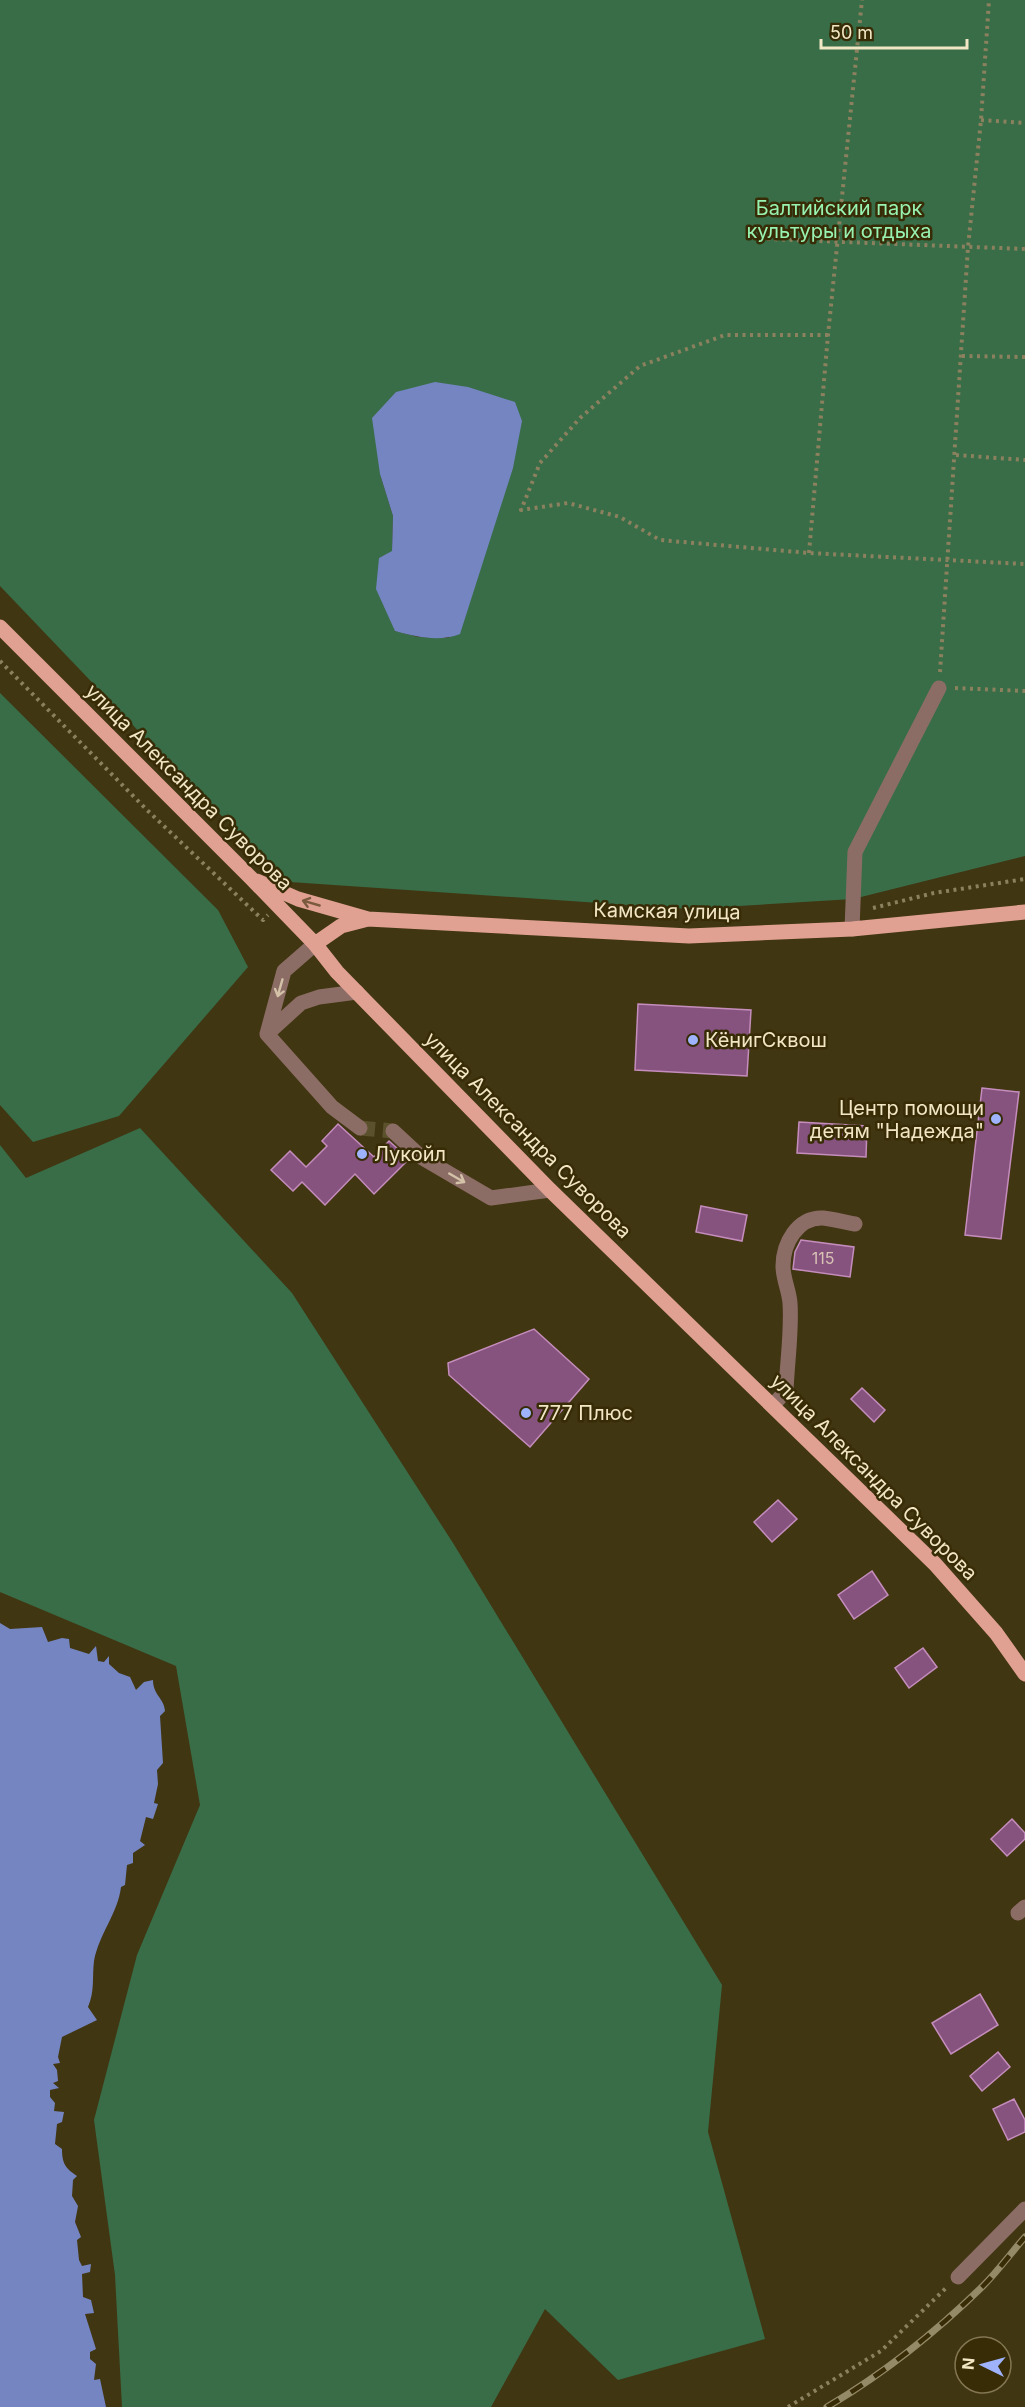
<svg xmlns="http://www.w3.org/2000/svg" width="1025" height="2407" font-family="Inter,sans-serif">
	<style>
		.green { fill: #386d48; fill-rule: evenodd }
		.water { fill: #7585c2 }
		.building { fill: #86537f; stroke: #c58dbc; stroke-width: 1.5 }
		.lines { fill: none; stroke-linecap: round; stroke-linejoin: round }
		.minor-tunnel { stroke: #5c512d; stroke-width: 15; stroke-dasharray: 15 8; stroke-linecap: butt }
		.path { stroke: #8c815e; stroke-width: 4; stroke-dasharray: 3 4.5; stroke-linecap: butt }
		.minor { stroke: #8c6d66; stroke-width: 15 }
		.major { stroke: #e0a193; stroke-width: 15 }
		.rail-casing { stroke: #958a67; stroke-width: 7 }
		.rail { stroke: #372c06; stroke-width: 4.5; stroke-dasharray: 14; stroke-linecap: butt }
		.oneway { stroke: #7b5b3e }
		.oneway2 { stroke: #d3c2a8 }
		.poi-dot { fill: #9fb3fd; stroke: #372c06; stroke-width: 2 }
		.labels { text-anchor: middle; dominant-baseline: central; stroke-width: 5; stroke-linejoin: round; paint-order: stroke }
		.number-label { font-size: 16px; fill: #d7c2b4 }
		.park-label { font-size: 20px; fill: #98f2b1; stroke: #372c06 }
		.street-label { font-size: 20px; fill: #f2e7c5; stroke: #372c06 }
		.poi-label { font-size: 20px; fill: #f2e7c5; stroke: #372c06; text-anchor: start }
	</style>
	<rect width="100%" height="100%" fill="#413612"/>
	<path class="green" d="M0 0H1025V856L853 899 688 909 290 882 191 786 0 586ZM380 474 449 638 418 637 395 631 379 558 392 552 393 516Z
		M0 693 218 910 248 967 119 1116 33 1142 0 1105Z
		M140 1128 292 1293 453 1543 722 1985 708 2132 765 2339 618 2380 545 2309 491 2407H122L115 2275 94 2120 137 1955 200 1805 176 1666 0 1592V1145L26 1178Z"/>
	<path class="water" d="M435 382 468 387 515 402 522 421 513 468 460 634C439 642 417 637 395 631L376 589 379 558 392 551 393 516 380 474 372 418 396 392Z
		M0 1623 10 1629 42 1627 48 1642 62 1638 69 1639 70 1648 89 1654 96 1646 98 1661 104 1662 109 1656V1664L119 1673 130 1677 136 1690 144 1682 153 1680C153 1695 164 1698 165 1711L160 1716 163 1763 157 1770 158 1784 154 1803 158 1804 153 1819 146 1817 140 1841 145 1845 133 1853V1863L127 1865 125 1885 121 1887C118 1913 99 1934 94 1961 92 1977 95 1991 88 2007L97 2020 62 2037 58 2057 60 2063 53 2064 57 2070 58 2081 53 2083 59 2088 50 2090V2097L55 2103 54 2111 64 2112 62 2122 57 2124 55 2144 62 2149C62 2163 65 2168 77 2176L73 2180 72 2196 78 2206 75 2222 81 2237 77 2240 79 2260 82 2266 91 2264 90 2272 82 2274 83 2297 91 2300 94 2313 85 2314 96 2349 90 2352V2359L96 2364 94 2380 100 2379 106 2407H0Z"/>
	<path class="building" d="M638 1004 751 1010 747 1076 635 1070Z
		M982 1088 1019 1092 1001 1239 965 1235Z
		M799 1122 867 1126 866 1157 797 1153Z
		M338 1124 374 1157 389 1141 409 1159 374 1194 355 1174 325 1205 302 1182 293 1191 271 1170 290 1151 306 1167 327 1146 322 1141Z
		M701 1206 747 1215 742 1241 696 1232Z
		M801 1240 854 1247 850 1277 793 1269 795 1252Z
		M534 1329 589 1379 530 1447 449 1375 448 1363Z
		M862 1388 885 1410 874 1422 851 1399Z
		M778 1500 797 1519 772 1542 754 1522Z
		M872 1571 888 1595 854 1619 838 1595Z
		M923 1648 937 1667 909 1688 895 1668Z
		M1012 1819 1025 1833V1839L1007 1856 991 1839Z
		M980 1994 998 2025 951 2054 932 2023Z
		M998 2052 1010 2067 982 2091 970 2076Z
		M1014 2099 1025 2120V2132L1008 2140 993 2109Z"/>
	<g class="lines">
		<path class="minor-tunnel" d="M360 1128 393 1131"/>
		<path class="path" d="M981 120 1025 123
			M767 239 1025 249
			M828 335H725L640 366 580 418 540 463 521 510 568 503 620 517 660 540 809 553 1025 564
			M962 356 1025 357
			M956 455 1025 460
			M809 553 828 335 862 0
			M0 661 148 811 263 920 268 915
			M940 672 968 247 981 120 989 0
			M955 688 1025 691
			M873 908 934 893 1025 879
			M788 2407 881 2351 946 2288"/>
		<path class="minor" d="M852 929 855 852 939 688
			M315 944 284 971 267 1034 332 1107 360 1128
			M267 1034 301 1003 319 997 357 992
			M393 1131 421 1157 491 1198 550 1190
			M773 1405 786 1391C787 1363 792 1331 790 1303 789 1290 783 1279 783 1266 783 1244 797 1217 823 1218 833 1219 844 1222 855 1224
			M1018 1913 1025 1907
			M958 2277 1025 2209"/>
		<path class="major" d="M0 627 251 878 315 944 337 972 550 1190 935 1564 996 1633 1025 1674
			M257 881 298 899 368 919
			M315 944 341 926 368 919 689 936 852 929 1025 912"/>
		<defs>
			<path id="rail" d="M827 2407C883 2374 937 2331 983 2286 998 2271 1011 2253 1025 2237"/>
		</defs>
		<use href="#rail" class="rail-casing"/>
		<use href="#rail" class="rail"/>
	</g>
	<defs><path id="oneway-shaft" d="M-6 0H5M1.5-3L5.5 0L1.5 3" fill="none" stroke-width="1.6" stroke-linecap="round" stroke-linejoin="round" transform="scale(1.5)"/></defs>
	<use class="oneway" href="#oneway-shaft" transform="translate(311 903) rotate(-164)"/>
	<g class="oneway2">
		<use href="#oneway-shaft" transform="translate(280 988) rotate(106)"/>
		<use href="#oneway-shaft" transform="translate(457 1178) rotate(30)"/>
	</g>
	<g class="poi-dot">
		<circle cx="693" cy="1040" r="6"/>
		<circle cx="996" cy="1119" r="6"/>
		<circle cx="362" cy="1154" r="6"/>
		<circle cx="526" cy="1413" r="6"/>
	</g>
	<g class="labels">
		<g class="number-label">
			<text x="823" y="1258">115</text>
		</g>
		<g class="park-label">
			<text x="839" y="208">Балтийский парк<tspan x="839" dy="23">культуры и отдыха</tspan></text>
		</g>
		<g class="street-label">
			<text transform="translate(189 787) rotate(45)">улица Александра Суворова</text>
			<text transform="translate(667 911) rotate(1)">Камская улица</text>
			<text transform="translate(528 1135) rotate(45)">улица Александра Суворова</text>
			<text transform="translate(874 1477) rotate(45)">улица Александра Суворова</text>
		</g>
		<g class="poi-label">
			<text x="705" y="1040">КёнигСквош</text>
			<text x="984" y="1108" text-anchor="end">Центр помощи<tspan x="984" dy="23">детям "Надежда"</tspan></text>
			<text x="374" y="1154">Лукойл</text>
			<text x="538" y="1413">777 Плюс</text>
		</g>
	</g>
	<g transform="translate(983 2365) rotate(275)"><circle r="28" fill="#372c06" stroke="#827752" stroke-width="1.5"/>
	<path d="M0-4.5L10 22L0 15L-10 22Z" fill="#9fb3fd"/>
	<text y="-9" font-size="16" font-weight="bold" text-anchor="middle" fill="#f2e7c5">N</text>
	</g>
	<path d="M821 39v9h146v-9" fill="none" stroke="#f2e7c5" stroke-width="3"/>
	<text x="830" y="39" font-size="18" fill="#f2e7c5" stroke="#372c06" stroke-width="4.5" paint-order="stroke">50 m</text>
</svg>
